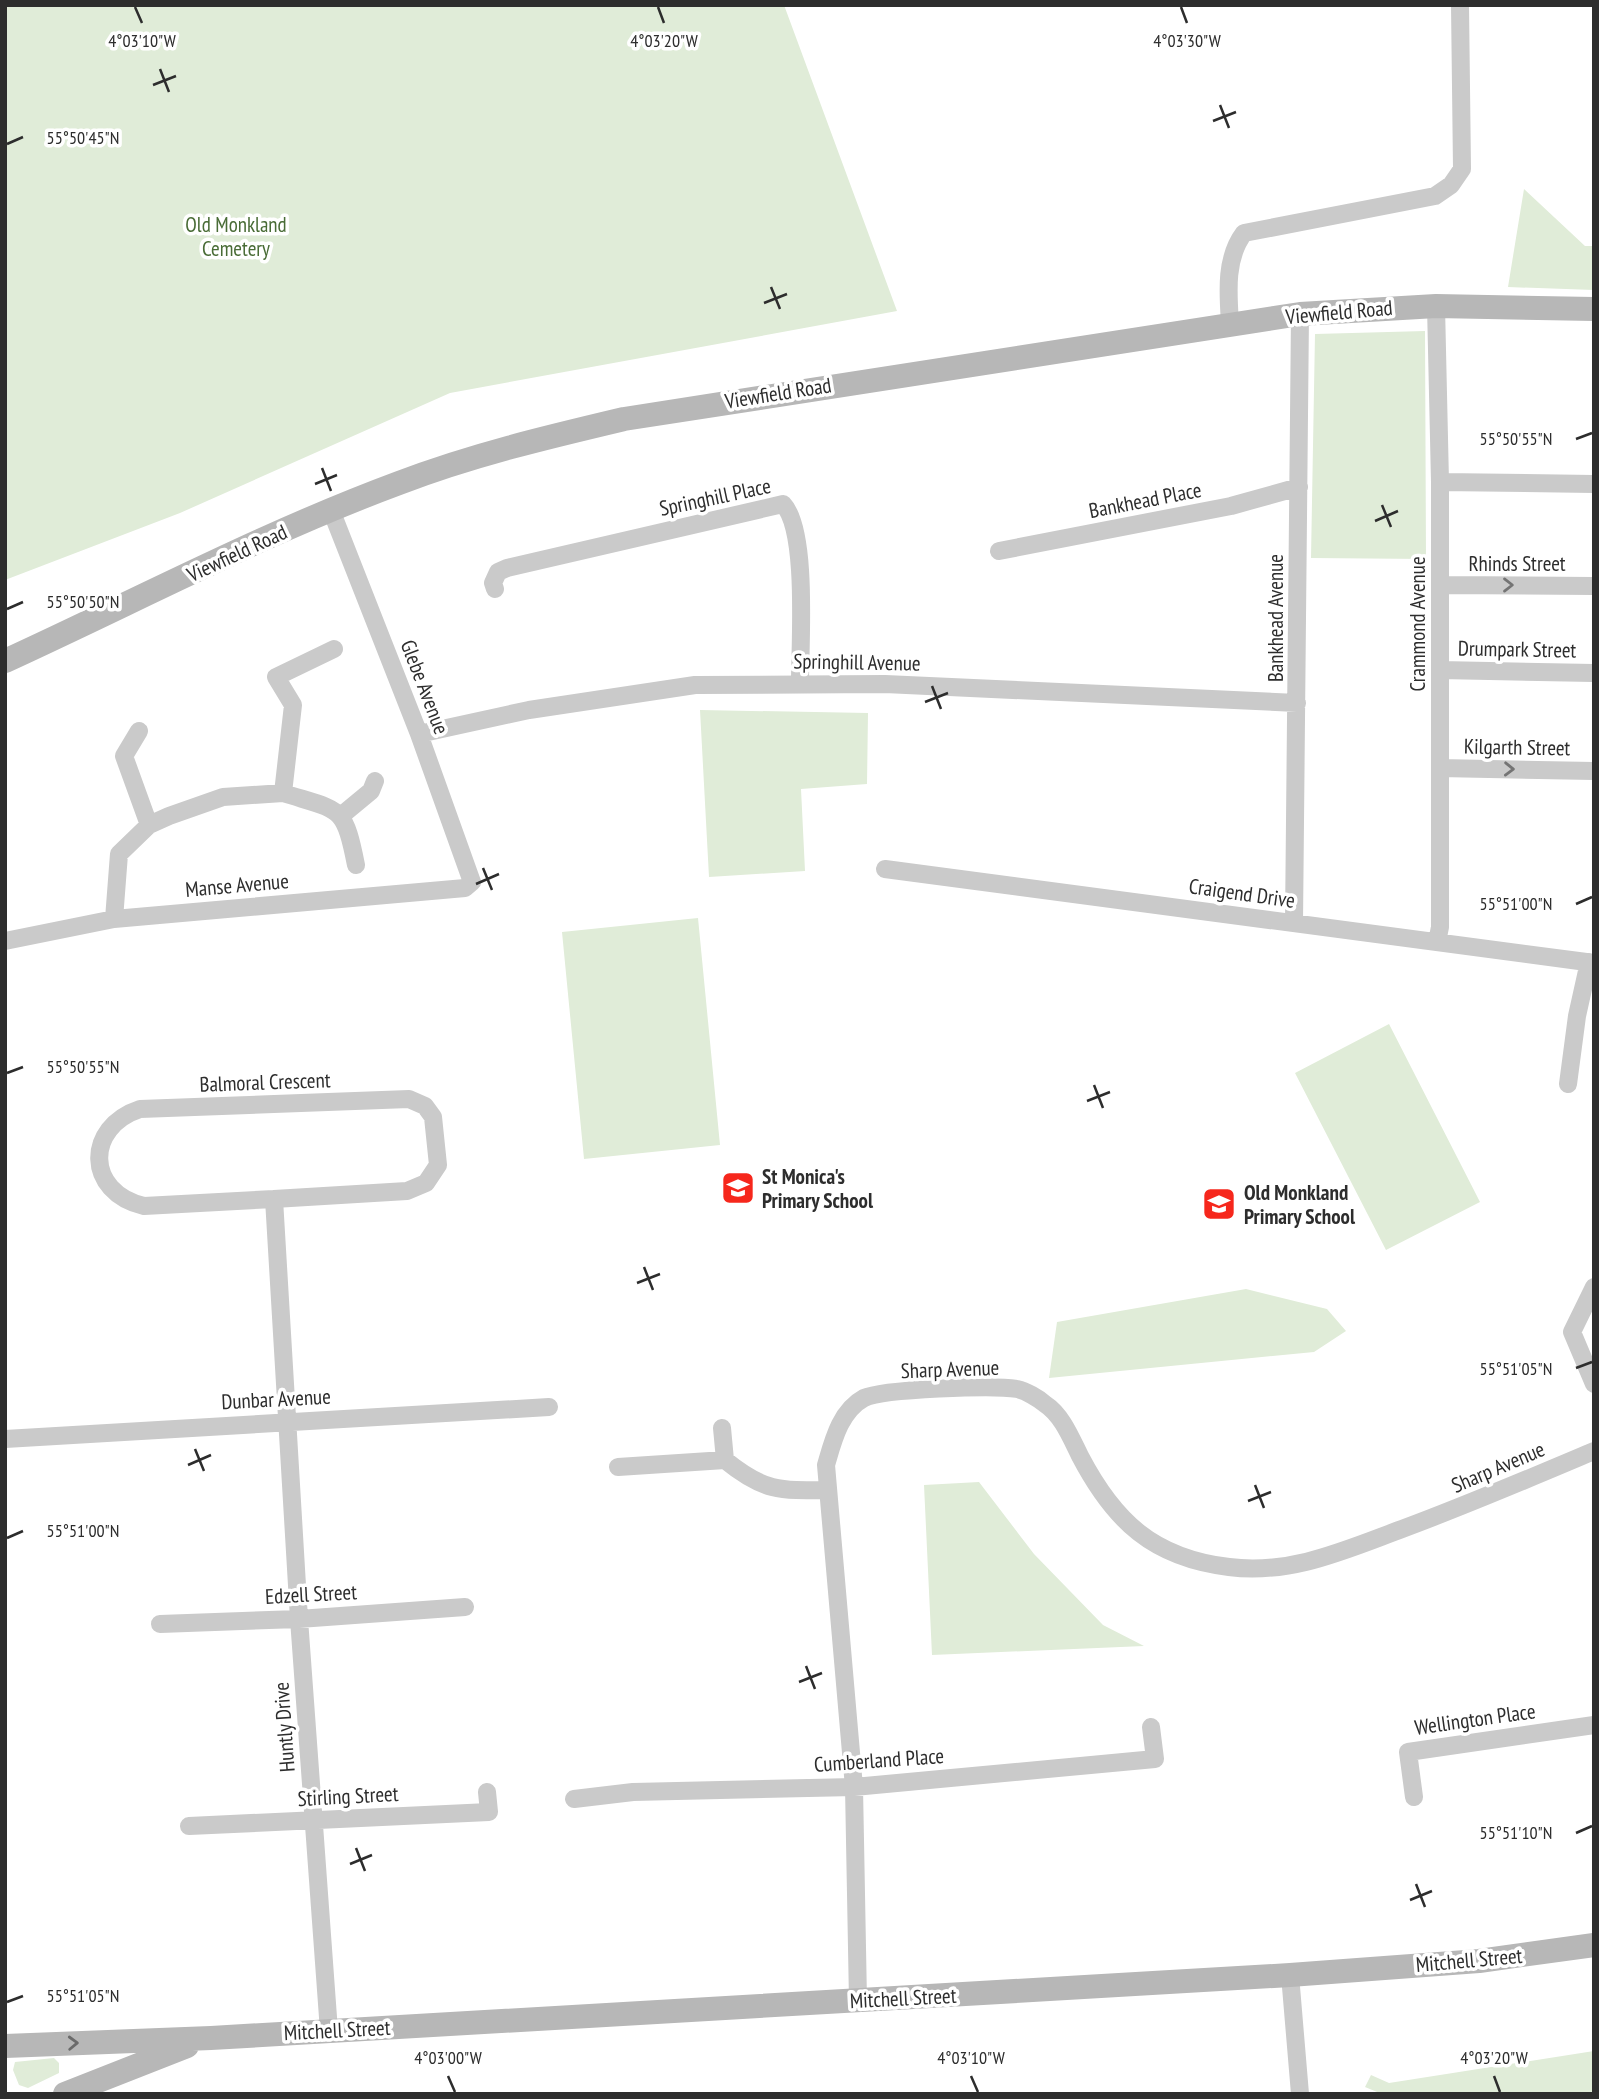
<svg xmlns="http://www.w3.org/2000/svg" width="1599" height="2099" font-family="'PT Sans Narrow',sans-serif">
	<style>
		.green { fill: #e0ecd8 }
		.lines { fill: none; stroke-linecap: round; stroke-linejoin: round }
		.street { stroke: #cacaca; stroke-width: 18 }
		.secondary { stroke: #b7b7b7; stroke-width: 24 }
		.oneway { stroke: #747474 }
		.oneway2 { stroke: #6b6b6b }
		.ticks { fill: none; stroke: #2d2d2d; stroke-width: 2.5 }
		.labels { text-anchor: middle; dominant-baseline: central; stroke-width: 7; stroke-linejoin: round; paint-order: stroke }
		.park-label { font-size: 21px; fill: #496c36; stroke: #fff }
		.street-label { font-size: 21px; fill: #2d2d2d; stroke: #fff }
		.poi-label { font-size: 21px; font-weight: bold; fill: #2d2d2d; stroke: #fff; text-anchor: start }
		.ticks-label { font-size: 18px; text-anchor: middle; fill: #2d2d2d; stroke: #fff; stroke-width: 7; stroke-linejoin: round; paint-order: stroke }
	</style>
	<rect width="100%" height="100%" fill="#fff"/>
	<path class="green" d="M5 5H784L897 311 450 393 180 513 5 580Z
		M1524 189 1585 246H1594V290L1508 287Z
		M1425 331 1426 559 1311 558 1315 334Z
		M700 710 868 713 867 784 801 789 805 871 709 877Z
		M698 918 720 1145 584 1159 562 932Z
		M1389 1024 1480 1202 1386 1250 1295 1073Z
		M1246 1289 1327 1309 1346 1331 1314 1352 1049 1378 1057 1322Z
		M979 1482 1034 1554 1103 1625 1144 1646 932 1655 924 1485Z
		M1594 2051V2094H1382L1365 2087 1371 2075 1389 2083Z
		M54 2058 59 2063V2073L28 2088 19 2085 13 2070 15 2062Z"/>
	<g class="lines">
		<path class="street" d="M1436 306 1440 482V927L1437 942
			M1230 323C1228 293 1225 258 1244 233L1435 196 1451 185 1462 169 1460 5
			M1440 482 1594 484
			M999 551 1231 506 1299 487
			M1440 585 1594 586
			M495 589 493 583 498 572 507 568 783 504C808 530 800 643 800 682
			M1440 670 1594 673
			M139 731 124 756 149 825
			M419 734 529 710 695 685 885 684 1297 703
			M1440 768 1594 771
			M283 793C340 811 344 804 356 865
			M342 815 371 791 375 781
			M885 869 1594 963
			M114 919 119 854 149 825 169 816 223 797 283 793 293 705 276 677 334 649
			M1294 923 1300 314
			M5 941 114 919 465 888 472 882 419 734 331 510
			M1568 1084 1577 1016 1589 962
			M274 1199 407 1191 426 1183 438 1165 433 1117 425 1106 409 1099 140 1109C85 1127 85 1192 144 1206L274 1199 299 1619 329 2031
			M1594 1287 1572 1332 1594 1384
			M722 1428 725 1460
			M5 1439 549 1407
			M618 1467 725 1460C763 1491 779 1491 827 1490
			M160 1624 299 1619 465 1607
			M1414 1797 1408 1752 1594 1725
			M574 1799 633 1792 854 1787 1155 1759 1151 1727
			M189 1826 489 1812 487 1792
			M1290 1975 1300 2094
			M858 2001 854 1787 826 1465C833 1441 840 1411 864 1398 883 1389 994 1385 1017 1389 1026 1391 1038 1398 1045 1404 1062 1415 1071 1438 1080 1456 1114 1521 1153 1558 1229 1567 1291 1575 1345 1550 1402 1529 1467 1505 1530 1478 1594 1451"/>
		<path class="secondary" d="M5 661C136 601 264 533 399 483 472 455 548 437 624 419L1300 314 1436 306 1594 309
			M5 2046 211 2038 1290 1975 1479 1961 1594 1945
			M65 2094 187 2046"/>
	</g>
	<defs><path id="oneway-chevron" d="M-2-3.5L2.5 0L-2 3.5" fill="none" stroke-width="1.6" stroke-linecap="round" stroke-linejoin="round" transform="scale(1.75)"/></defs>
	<g class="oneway">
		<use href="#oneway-chevron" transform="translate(1508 585)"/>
		<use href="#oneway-chevron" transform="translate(1509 769) rotate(1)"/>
	</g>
	<use class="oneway2" href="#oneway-chevron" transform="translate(73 2043) rotate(-2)"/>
	<path class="ticks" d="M135 7 142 23M658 7 664 23M1181 7 1187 23M160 69 169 92M153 85 176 76M1220 105 1229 128M1213 121 1236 112M7 144 23 137M771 287 780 309M764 303 787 294M1576 439 1592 433M322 468 331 491M315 484 337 475M1382 505 1391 527M1375 521 1398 511M7 609 23 602M932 686 941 709M925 702 948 693M483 868 492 890M476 884 499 874M1576 904 1592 897M7 1073 23 1067M1094 1085 1103 1108M1087 1101 1110 1092M644 1267 653 1290M637 1283 660 1274M1576 1368 1592 1362M195 1449 204 1471M188 1465 211 1455M1255 1485 1264 1508M1248 1501 1271 1492M7 1538 23 1531M806 1666 815 1689M799 1682 822 1673M1576 1833 1592 1826M356 1848 365 1871M350 1864 372 1855M1416 1884 1425 1907M1410 1900 1432 1891M7 2002 23 1996M448 2076 455 2092M971 2076 978 2092M1494 2076 1500 2092"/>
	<defs>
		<symbol id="school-square" viewBox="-11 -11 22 22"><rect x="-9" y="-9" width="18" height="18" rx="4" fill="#f6271c" stroke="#fff"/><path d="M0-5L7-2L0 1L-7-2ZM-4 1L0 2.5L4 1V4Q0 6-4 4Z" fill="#fff"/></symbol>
	</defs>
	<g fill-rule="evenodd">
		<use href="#school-square" x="719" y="1169" width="38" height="38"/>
		<use href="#school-square" x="1200" y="1185" width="38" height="38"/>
	</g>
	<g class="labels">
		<g class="park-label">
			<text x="236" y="224">Old Monkland<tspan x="236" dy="24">Cemetery</tspan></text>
		</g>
		<g class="street-label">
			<text transform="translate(1339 312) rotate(-5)">Viewfield Road</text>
			<text transform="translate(778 393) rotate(-9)">Viewfield Road</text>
			<text transform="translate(715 497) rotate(-12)">Springhill Place</text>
			<text transform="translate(1145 500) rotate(-11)">Bankhead Place</text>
			<text transform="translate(237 553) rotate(-25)">Viewfield Road</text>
			<text x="1517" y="563">Rhinds Street</text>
			<text transform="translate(1275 618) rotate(-90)">Bankhead Avenue</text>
			<text transform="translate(1417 624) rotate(-90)">Crammond Avenue</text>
			<text transform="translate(1517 649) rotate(1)">Drumpark Street</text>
			<text transform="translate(857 662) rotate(1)">Springhill Avenue</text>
			<text transform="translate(425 687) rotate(69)">Glebe Avenue</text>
			<text transform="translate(1517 747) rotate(1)">Kilgarth Street</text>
			<text transform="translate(237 885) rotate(-5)">Manse Avenue</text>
			<text transform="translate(1242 893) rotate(8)">Craigend Drive</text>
			<text transform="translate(265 1082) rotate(-2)">Balmoral Crescent</text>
			<text transform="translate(950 1369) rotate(-2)">Sharp Avenue</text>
			<text transform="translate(276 1399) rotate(-3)">Dunbar Avenue</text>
			<text transform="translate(1498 1467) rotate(-23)">Sharp Avenue</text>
			<text transform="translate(311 1594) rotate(-3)">Edzell Street</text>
			<text transform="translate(1475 1719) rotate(-8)">Wellington Place</text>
			<text transform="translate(284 1727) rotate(-94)">Huntly Drive</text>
			<text transform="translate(879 1760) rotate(-4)">Cumberland Place</text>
			<text transform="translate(348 1796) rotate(-3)">Stirling Street</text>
			<text transform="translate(1469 1960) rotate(-5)">Mitchell Street</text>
			<text transform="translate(903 1998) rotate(-3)">Mitchell Street</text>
			<text transform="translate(337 2030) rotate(-3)">Mitchell Street</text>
		</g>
		<g class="poi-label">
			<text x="762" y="1176">St Monica's<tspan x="762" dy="24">Primary School</tspan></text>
			<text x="1244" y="1192">Old Monkland<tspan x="1244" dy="24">Primary School</tspan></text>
		</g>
	</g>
	<g class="ticks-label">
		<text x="142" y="47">4°03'10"W</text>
		<text x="664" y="47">4°03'20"W</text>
		<text x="1187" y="47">4°03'30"W</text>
		<text x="83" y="144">55°50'45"N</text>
		<text x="1516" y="445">55°50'55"N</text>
		<text x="83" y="608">55°50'50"N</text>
		<text x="1516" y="910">55°51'00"N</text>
		<text x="83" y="1073">55°50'55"N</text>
		<text x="1516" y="1375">55°51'05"N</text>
		<text x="83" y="1537">55°51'00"N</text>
		<text x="1516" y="1839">55°51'10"N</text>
		<text x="83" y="2002">55°51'05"N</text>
		<text x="448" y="2064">4°03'00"W</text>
		<text x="971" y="2064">4°03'10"W</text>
		<text x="1494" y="2064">4°03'20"W</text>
	</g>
	<rect width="1599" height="2099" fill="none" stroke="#2d2d2d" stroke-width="14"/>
</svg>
